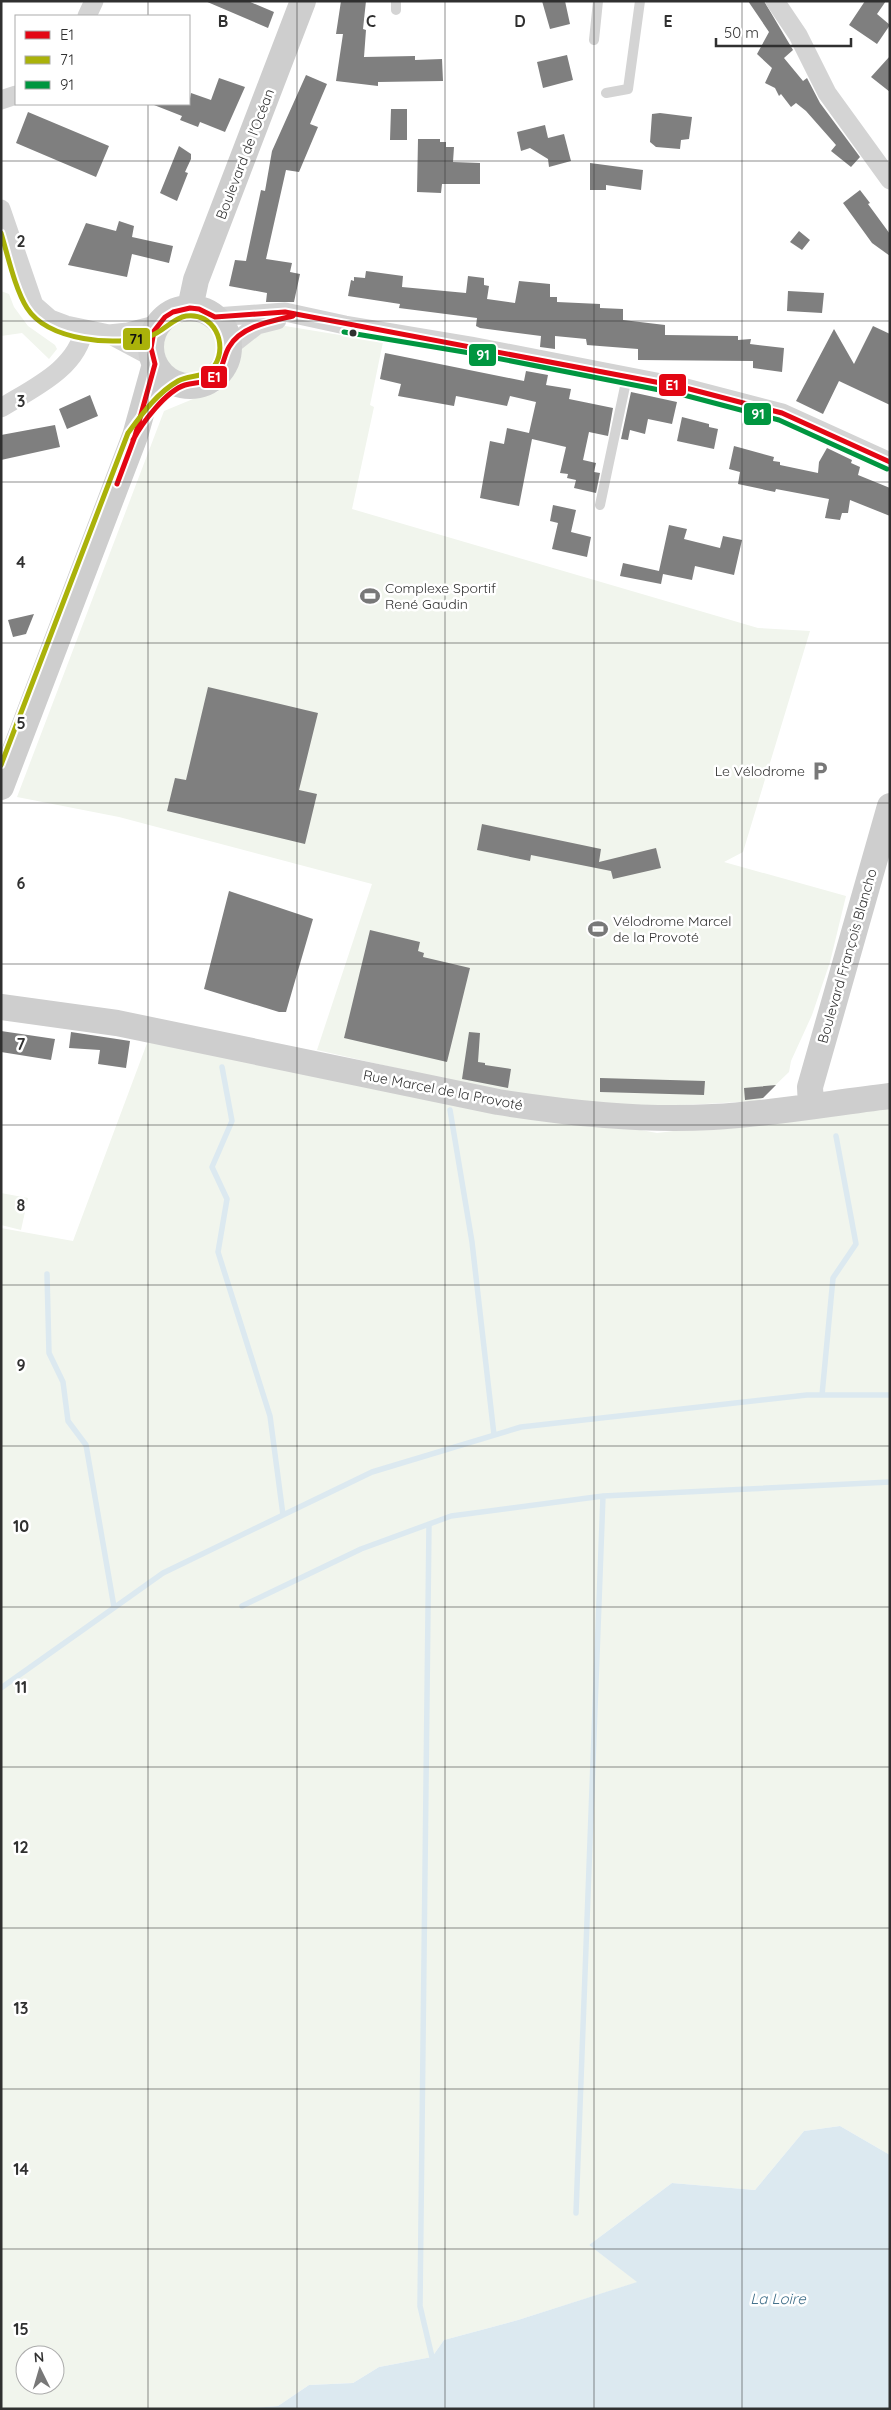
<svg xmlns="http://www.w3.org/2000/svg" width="891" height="2410" font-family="Quicksand,sans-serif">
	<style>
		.green { fill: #f1f5ed; fill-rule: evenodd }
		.water { fill: #dce9f0 }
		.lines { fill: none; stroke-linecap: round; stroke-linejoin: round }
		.stream { stroke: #dce9f0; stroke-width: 5.5 }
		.building { fill: #7f7f7f }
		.lane { stroke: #d4d4d4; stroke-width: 10 }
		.street { stroke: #d4d4d4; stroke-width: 19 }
		.secondary { stroke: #cecece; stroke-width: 26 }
		.bus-1-casing { stroke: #fff; stroke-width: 9 }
		.bus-2-casing { stroke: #fff; stroke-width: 9 }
		.bus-3-casing { stroke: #fff; stroke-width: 9 }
		.bus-1 { stroke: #e30613; stroke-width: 5 }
		.bus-2 { stroke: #aab20a; stroke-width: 5 }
		.bus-3 { stroke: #009640; stroke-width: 5 }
		.grid { fill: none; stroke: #303030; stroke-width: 1; stroke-opacity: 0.55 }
		.bus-dot { fill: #303030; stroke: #fff; stroke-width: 2 }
		.labels { text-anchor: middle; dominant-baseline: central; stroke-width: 5; stroke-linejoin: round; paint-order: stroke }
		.street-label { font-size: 14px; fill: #303030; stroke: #fff }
		.poi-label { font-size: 14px; fill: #303030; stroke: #fff; text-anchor: start }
		.water-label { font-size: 15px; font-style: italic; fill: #44728c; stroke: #fff }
		.grid-label { font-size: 16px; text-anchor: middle; font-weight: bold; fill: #303030; stroke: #fff; stroke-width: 5; stroke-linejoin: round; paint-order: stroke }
		.line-badge { stroke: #fff; stroke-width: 2 }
		.badge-label { font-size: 14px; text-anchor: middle; font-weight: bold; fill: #fff }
		.pale-badge-label { font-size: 14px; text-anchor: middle; font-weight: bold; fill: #111 }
	</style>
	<rect width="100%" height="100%" fill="#fff"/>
	<path class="green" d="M1 291 9 294 14 307 28 326 55 345 57 349 49 359 22 333 1 336Z
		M162 347a27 27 0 1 1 54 0a27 27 0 1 1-54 0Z
		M285 326 383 342 370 405 374 407 352 509 758 628 810 631 743 852 724 862 846 896 830 962 812 1015 791 1061 789 1072 759 1101C703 1104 648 1108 592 1104 500 1096 408 1070 317 1050L372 884 119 817 17 797 164 411 193 399 217 392 237 370 239 348 251 333Z
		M149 1038 657 1133 890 1105V2155L840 2126 804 2131 755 2190 672 2183 589 2245 638 2282 518 2320 444 2340 432 2357 379 2367 353 2383 309 2385 278 2406 242 2409H1V1228L73 1241ZM25 2355H55V2385H25Z
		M1 1193 28 1198 21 1230 1 1225Z"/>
	<path class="water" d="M840 2126 890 2155V2409H242L278 2406 309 2385 353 2383 379 2367 432 2357 444 2340 518 2320 637 2282 589 2245 672 2183 755 2190 804 2131Z"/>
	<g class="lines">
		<path class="stream" d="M222 1067 232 1121 212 1167 227 1199 218 1252 270 1416 283 1515
			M450 1110 472 1242 494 1435
			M47 1274 49 1353 63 1382 68 1421 86 1445 114 1607
			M822 1395 833 1278 856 1244 836 1136
			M429 1524 420 2306 432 2357
			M242 1606 361 1549 451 1516 603 1496 890 1482
			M1 1688 163 1573 372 1472 521 1427 807 1395H890
			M576 2213 603 1496"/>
	</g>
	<path class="building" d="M205 1H248L274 12 268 28Z
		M341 1H366L363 29 366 30 364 57 415 56V60L442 59 443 81 378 82V86L336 81 343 34H336Z
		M542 1H565L570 24 550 29Z
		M748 1H764L793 50 784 58 803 81 807 78 820 103 860 157 851 167 831 151 836 145 806 111 796 103 791 107 781 94 779 96 775 88 765 83 772 68 757 54 769 32Z
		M865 1H886L877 14 890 25 877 44 849 25Z
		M567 55 573 80 543 88 537 62Z
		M890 56V92L871 77Z
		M306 75 327 84 310 124 318 127 299 172 286 170 266 259 292 263 290 272 300 274 294 302H266L267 293 229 286 235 260 246 261 261 190 265 191 272 151Z
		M219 78 245 87 225 132 200 122 198 127 180 120 182 116 154 105 189 104 191 93 211 100Z
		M391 109H407V140H390Z
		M28 112 109 146 96 177 16 143Z
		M660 113 692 117 689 139 681 140 680 149 656 147 650 142 652 114Z
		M545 125 548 138 564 134 571 161 549 167 548 159 530 148 521 151 517 132Z
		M418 139H440V142H446V147H454L453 162 480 163V184H442L441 193 417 192Z
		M179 146 191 154V159L185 172 188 173 177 201 160 193Z
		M590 163 643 170 641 190 606 185V190H590Z
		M860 190 870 203 868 204 890 234V256L872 243 843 203Z
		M119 221 134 226 132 237 173 246 169 263 132 254 127 277 68 265 86 223 116 231Z
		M799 231 810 240 802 250 790 242Z
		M366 271 403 276 402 287 466 293 468 276 484 278V285L489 286 487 299 515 303 519 281 550 284V297H557V302L600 304V308L623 309V320L665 325V335L738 336V340L751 339 750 344 784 348 782 372 753 368V361L638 360V349L587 345 586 339 555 336V349L540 347 541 336 480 328 476 326 477 318 399 308 400 304 348 296 351 280 354 281V277L365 278Z
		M788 291 824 293 822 313 787 311Z
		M873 326 890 334V405L839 381 823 414 796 401 834 329 854 364Z
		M385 353 524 381 526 371 548 375 546 385 571 389 569 399 613 408 608 436 589 432 583 460 596 463 594 472 600 473 596 493 574 488 576 480 567 478 568 474 560 473 566 447 532 439 519 506 480 498 490 441 504 444 507 428 529 433 536 402 510 396 507 406 456 396 454 406 398 396 401 384 380 379Z
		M631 392 677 402 672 424 648 419 645 434 630 430 628 440 621 439Z
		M90 395 98 416 67 429 59 409Z
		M682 417 709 424V427L718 429 714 449 677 441Z
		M55 425 60 447 1 460V435Z
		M734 446 774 457 773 461 780 462V465L818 473 819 462 827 448 852 460 851 463 860 467 858 475 890 488V516L850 500 848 513H842L840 520 825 518 829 499 776 489 775 492 738 484 740 472 729 469Z
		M553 505 576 510 571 532 591 537 587 557 552 549 558 523 550 521Z
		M669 525 687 529 684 539 720 548 723 536 742 540 734 575 695 566 692 580 663 574 661 584 620 576 623 563 659 571Z
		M34 614 26 634 13 637 8 620Z
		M208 687 318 713 299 790 317 794 305 844 167 811 175 778 186 780Z
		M482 824 601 849 599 862 656 848 661 868 613 879 611 871 531 855 530 861 477 850Z
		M229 891 313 919 286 1012H279L204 989Z
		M370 930 420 942 418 951 424 953 423 957 470 968 447 1062 344 1038Z
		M1 1031 55 1039 51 1060 1 1052Z
		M71 1032 130 1041 126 1068 98 1064 100 1050 69 1048Z
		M469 1032 480 1033 478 1062 485 1063V1065L511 1069 508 1088 462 1079Z
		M600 1078 705 1081 704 1095 600 1092Z
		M776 1085 763 1098 745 1100 744 1088Z"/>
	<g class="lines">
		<path class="lane" d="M396 10V1
			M594 40 598 1
			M606 93 628 89 640 1
			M600 505 627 377"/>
		<path class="street" d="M775 1 798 35 827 93 890 180
			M87 16 94 1
			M1 100 16 95
			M1 209 34 305 50 319 66 325 109 334 128 332 159 324
			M215 317 285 312 345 325 471 346 682 387 782 413 890 462
			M109 334 152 357
			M229 347 257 325 277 320
			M1 408C33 388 77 369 84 329"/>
		<path class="secondary" d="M190 308 196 280 303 1
			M151 347a39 39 0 1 1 78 0a39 39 0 1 1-78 0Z
			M1 787 135 436 155 364
			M1 1007 117 1023 498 1102C569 1113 641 1121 713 1117 772 1114 831 1103 890 1096
			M811 1106 810 1087 890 806"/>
		<defs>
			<path id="bus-1" d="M133 440C142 423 166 391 185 385 195 382 205 384 214 377 224 369 223 357 229 347 241 326 272 321 293 316
				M117 484 135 436 155 364 151 348 154 331 165 317 173 312 190 308 199 309 215 317 285 312 682 387 782 413 890 462"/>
			<path id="bus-2" d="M1 233C8 256 15 289 27 308 48 341 116 347 150 336 163 332 173 318 186 316 214 312 228 344 215 365 205 379 190 374 178 381 157 393 142 414 128 433L1 765"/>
			<path id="bus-3" d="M344 332 470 353 680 394 779 420 887 469"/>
		</defs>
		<use href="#bus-1" class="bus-1-casing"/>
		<use href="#bus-2" class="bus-2-casing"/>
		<use href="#bus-3" class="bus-3-casing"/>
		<use href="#bus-1" class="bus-1"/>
		<use href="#bus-2" class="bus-2"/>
		<use href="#bus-3" class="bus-3"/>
	</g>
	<path class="grid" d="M148 1V16M297 1V2409M445 1V2409M594 1V2409M742 1V2409M148 104V2409M1 161H890M1 321H890M1 482H890M1 643H890M1 803H890M1 964H890M1 1125H890M1 1285H890M1 1446H890M1 1607H890M1 1767H890M1 1928H890M1 2089H890M1 2249H890"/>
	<defs>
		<symbol id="stadium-bare" viewBox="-9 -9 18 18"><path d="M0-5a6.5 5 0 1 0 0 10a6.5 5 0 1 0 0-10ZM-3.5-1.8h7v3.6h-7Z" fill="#787878" stroke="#fff" stroke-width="2.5" paint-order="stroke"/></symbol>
		<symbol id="parking-bare" viewBox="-9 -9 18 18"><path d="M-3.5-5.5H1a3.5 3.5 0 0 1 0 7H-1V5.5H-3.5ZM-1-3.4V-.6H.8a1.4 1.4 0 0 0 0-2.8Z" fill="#787878" stroke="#fff" stroke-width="2.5" paint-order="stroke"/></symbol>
	</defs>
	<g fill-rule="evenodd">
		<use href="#stadium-bare" x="356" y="582" width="28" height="28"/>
		<use href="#parking-bare" x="806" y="757" width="28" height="28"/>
		<use href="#stadium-bare" x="584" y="915" width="28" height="28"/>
	</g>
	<circle class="bus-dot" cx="353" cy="333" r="4.5"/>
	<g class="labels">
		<g class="street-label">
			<text transform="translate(245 154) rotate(-69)">Boulevard de l'Océan</text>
			<text transform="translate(847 956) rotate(-74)">Boulevard François Blancho</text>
			<text transform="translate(443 1090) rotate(11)">Rue Marcel de la Provoté</text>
		</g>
		<g class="poi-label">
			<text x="385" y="588">Complexe Sportif<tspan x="385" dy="16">René Gaudin</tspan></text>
			<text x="805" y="771" text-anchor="end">Le Vélodrome</text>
			<text x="613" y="921">Vélodrome Marcel<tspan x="613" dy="16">de la Provoté</tspan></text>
		</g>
		<g class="water-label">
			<text x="778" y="2298">La Loire</text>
		</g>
	</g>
	<g class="grid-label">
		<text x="223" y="27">B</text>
		<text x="371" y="27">C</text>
		<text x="520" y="27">D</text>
		<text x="668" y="27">E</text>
		<text x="21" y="247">2</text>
		<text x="21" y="407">3</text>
		<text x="21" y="568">4</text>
		<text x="21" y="729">5</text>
		<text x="21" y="889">6</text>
		<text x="21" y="1050">7</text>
		<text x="21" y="1211">8</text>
		<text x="21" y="1371">9</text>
		<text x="21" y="1532">10</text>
		<text x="21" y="1693">11</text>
		<text x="21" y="1853">12</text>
		<text x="21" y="2014">13</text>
		<text x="21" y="2175">14</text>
		<text x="21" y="2335">15</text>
	</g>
	<g class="line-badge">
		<rect x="122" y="327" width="29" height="24" rx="5" fill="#aab20a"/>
		<rect x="468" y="343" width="29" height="24" rx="5" fill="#009640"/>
		<rect x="200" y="365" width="28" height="24" rx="5" fill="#e30613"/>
		<rect x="658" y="373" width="29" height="24" rx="5" fill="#e30613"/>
		<rect x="743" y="402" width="29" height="24" rx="5" fill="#009640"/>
	</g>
	<g class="badge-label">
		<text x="483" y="360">91</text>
		<text x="214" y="382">E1</text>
		<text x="672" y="390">E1</text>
		<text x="758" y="419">91</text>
	</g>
	<g class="pale-badge-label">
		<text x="136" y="344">71</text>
	</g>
	<rect width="891" height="2410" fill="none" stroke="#303030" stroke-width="5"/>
	<rect x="15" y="15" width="175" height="90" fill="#ffffff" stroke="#acacac"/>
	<rect x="25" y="31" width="25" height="8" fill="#e30613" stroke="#acacac"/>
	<text x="60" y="40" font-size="15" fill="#303030">E1</text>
	<rect x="25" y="56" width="25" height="8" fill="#aab20a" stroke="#acacac"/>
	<text x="60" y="65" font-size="15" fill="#303030">71</text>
	<rect x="25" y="81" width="25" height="8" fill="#009640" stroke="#acacac"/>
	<text x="60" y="90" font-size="15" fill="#303030">91</text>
	<g transform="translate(40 2370) rotate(355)"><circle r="24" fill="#ffffff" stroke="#acacac"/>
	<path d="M0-4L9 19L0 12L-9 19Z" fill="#787878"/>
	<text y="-8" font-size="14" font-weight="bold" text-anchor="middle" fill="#303030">N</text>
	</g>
	<path d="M716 38v8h135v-8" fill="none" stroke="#303030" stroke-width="2.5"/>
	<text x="724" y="38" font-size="15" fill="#303030" stroke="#ffffff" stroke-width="4" paint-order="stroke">50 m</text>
</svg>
